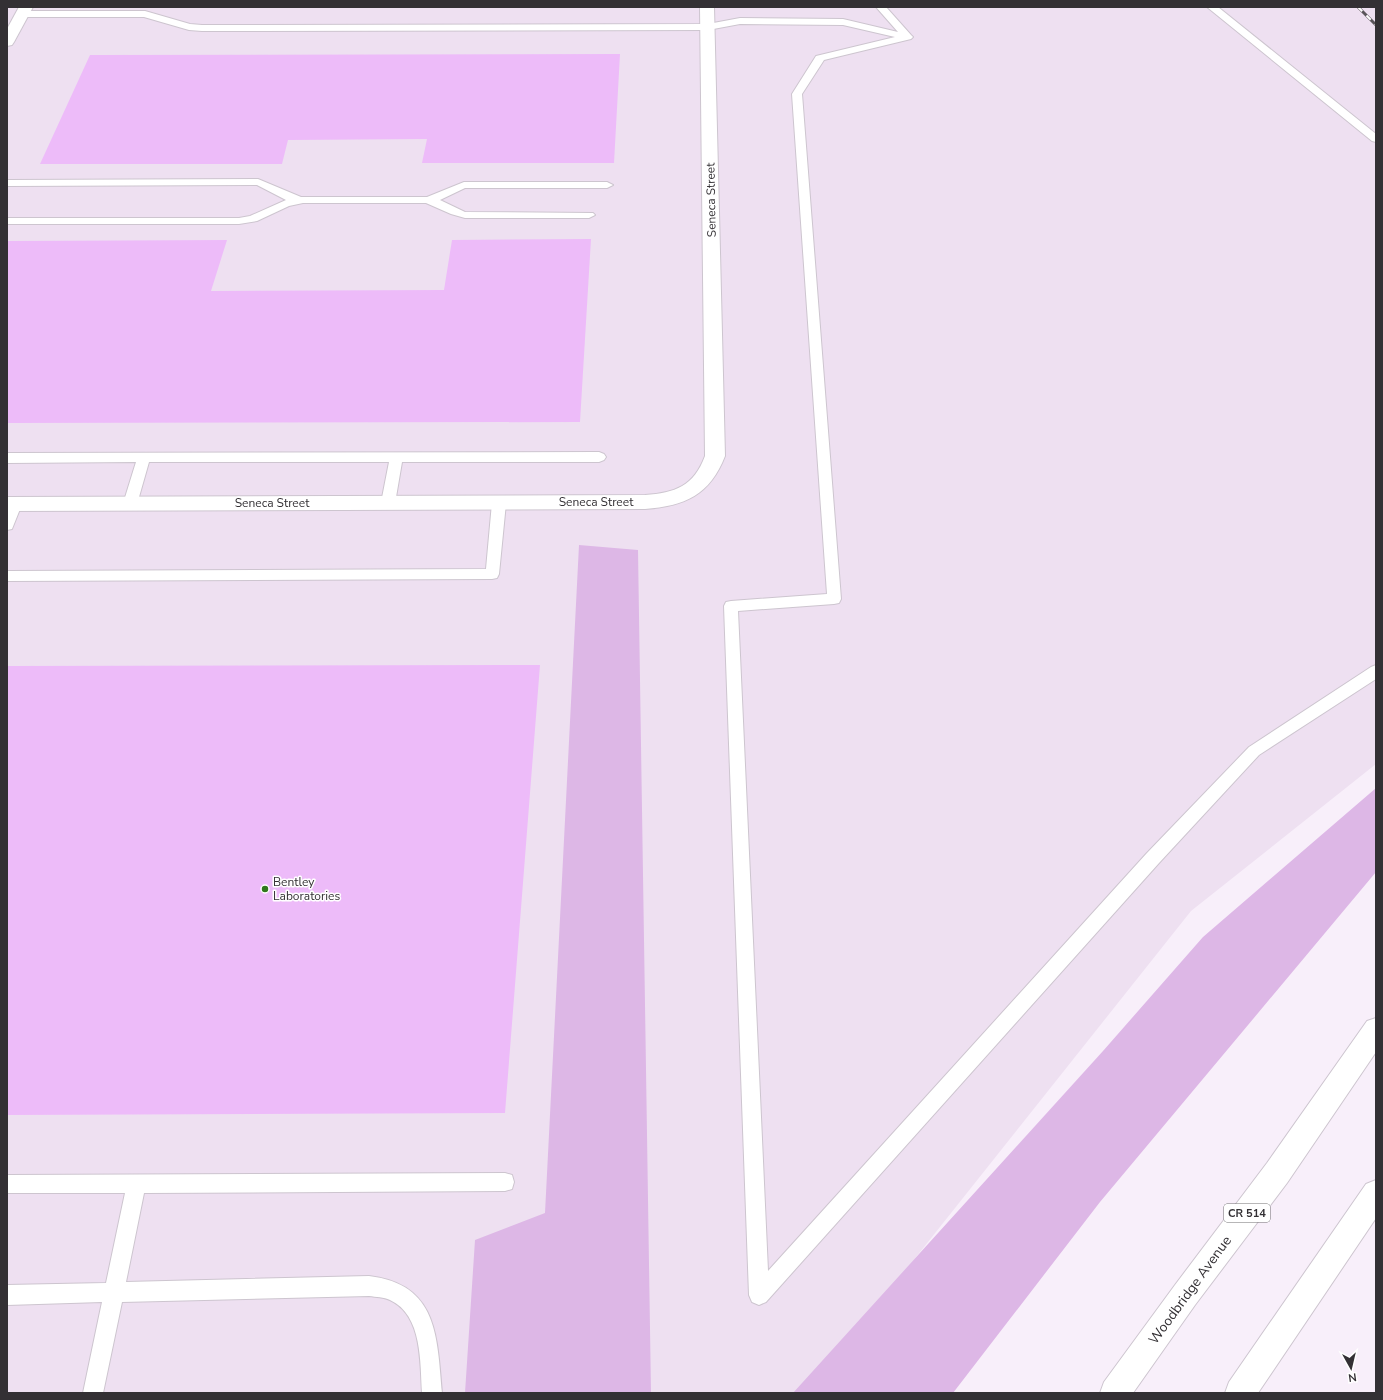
<svg xmlns="http://www.w3.org/2000/svg" width="1383" height="1400" font-family="'Nunito Sans',sans-serif">
	<style>
		.built { fill: #eee0f1 }
		.green { fill: #ddb7e6 }
		.building { fill: #edbbf9 }
		.lines { fill: none; stroke-linecap: round; stroke-linejoin: round }
		.lane-casing { stroke: #cdc5cf; stroke-width: 2 }
		.street-casing { stroke: #cdc5cf; stroke-width: 2 }
		.secondary-casing { stroke: #cdc5cf; stroke-width: 2 }
		.primary-casing { stroke: #cdc5cf; stroke-width: 2 }
		.lane { fill: #fff; fill-rule: evenodd }
		.street { fill: #fff; fill-rule: evenodd }
		.secondary { fill: #fff; fill-rule: evenodd }
		.primary { fill: #fff; fill-rule: evenodd }
		.rail-casing { stroke: #59555a; stroke-width: 3 }
		.rail { stroke: #fff; stroke-width: 2; stroke-dasharray: 6; stroke-linecap: butt }
		.poi-dot { fill: #30781b; stroke: #fff; stroke-width: 1.5 }
		.labels { text-anchor: middle; dominant-baseline: central; stroke-width: 3; stroke-linejoin: round; paint-order: stroke }
		.shield { fill: #fff; stroke: #706e71; stroke-width: 1 }
		.shield-label { font-size: 11px; font-weight: bold; fill: #333034 }
		.street-label { font-size: 12px; fill: #333034; stroke: #fff }
		.poi-label { font-size: 12px; fill: #333034; stroke: #fff; text-anchor: start }
		.near-street-label { font-size: 14px; fill: #333034; stroke: #fff }
	</style>
	<rect width="100%" height="100%" fill="#f8effa"/>
	<path class="built" d="M7 7H1376V764L1191 911 808 1393H7Z"/>
	<path class="green" d="M579 545 638 550 651 1393H465L475 1240 545 1213Z
		M1376 788V872L1100 1202 953 1393H793L1103 1051 1203 937Z"/>
	<path class="building" d="M620 54 614 163H422L427 139 288 140 282 164H40L90 55Z
		M591 239 580 422 7 423V241L227 240 211 291 444 290 452 240Z
		M540 665 505 1113 7 1115V666Z"/>
	<g class="lines">
		<defs>
			<path id="lane" d="M876 7H886L911 35 913 37 911 39 824 60 802 94 841 599 839 603 834 604 738 611 768 1271 1147 853 1249 747 1371 667 1376 665V679L1259 755 1159 863 766 1302 759 1305 752 1302 749 1295 724 606 726 602 731 601 827 594 792 94 816 56 895 37 843 25 740 24 708 30 202 31 189 30 144 17H22L17 14 22 11H145L190 24 202 25 708 24 740 18 843 19 898 32Z
				M1207 7H1218L1376 134V142L1372 141Z
				M258 179 301 197H427L464 182H607L613 185 607 188H465L440 200 465 212 593 213 595 215 589 218H465L451 214 426 203H303L289 206 257 221 239 224H7V218H239L250 216 286 200 257 185 7 186V180Z
				M599 452 604 454 606 457 604 460 599 462H402L395 503 393 506 388 508 383 506 381 503 389 462H149L137 504 135 507 130 509 125 507 123 504 136 462 7 463V453Z
				M499 498 504 500 506 503 499 574 497 578 492 579 7 581V571L486 569 492 503 494 500Z
				M15 499 20 501 22 504 12 529 7 530V507L10 501Z
				M505 1173 512 1175 514 1182 512 1189 505 1191 144 1193 126 1282 369 1276C438 1284 437 1337 442 1393H422C420 1364 423 1315 390 1300 384 1297 376 1297 369 1296L122 1302 103 1393H83L102 1302 7 1305V1285L106 1283 125 1193H7V1175Z"/>
			<path id="street" d="M700 7H714L725 456C710 495 685 506 645 509L7 511V497L645 495C675 493 694 486 705 456Z"/>
			<path id="secondary" d="M19 7H33L14 42 12 45 7 46V29Z"/>
			<path id="primary" d="M1376 1018V1052L1287 1183 1195 1305 1133 1393H1100L1104 1382 1175 1285 1267 1163 1367 1021Z
				M1376 1180V1218L1258 1393H1225L1229 1382 1366 1184Z"/>
		</defs>
		<use href="#lane" class="lane-casing"/>
		<use href="#street" class="street-casing"/>
		<use href="#secondary" class="secondary-casing"/>
		<use href="#primary" class="primary-casing"/>
		<use href="#lane" class="lane"/>
		<use href="#street" class="street"/>
		<use href="#secondary" class="secondary"/>
		<use href="#primary" class="primary"/>
		<defs>
			<path id="rail" d="M1358 7 1376 25"/>
		</defs>
		<use href="#rail" class="rail-casing"/>
		<use href="#rail" class="rail"/>
	</g>
	<circle class="poi-dot" cx="265" cy="889" r="4"/>
	<g class="labels">
		<rect class="shield" x="1224" y="1204" width="46" height="18" rx="3"/>
		<g class="shield-label">
			<text x="1247" y="1213">CR 514</text>
		</g>
		<g class="street-label">
			<text transform="translate(711 200) rotate(-91)">Seneca Street</text>
			<text x="596" y="502">Seneca Street</text>
			<text x="272" y="503">Seneca Street</text>
		</g>
		<g class="poi-label">
			<text x="273" y="882">Bentley<tspan x="273" dy="14">Laboratories</tspan></text>
		</g>
		<g class="near-street-label">
			<text transform="translate(1190 1290) rotate(-54)">Woodbridge Avenue</text>
		</g>
	</g>
	<rect width="1383" height="1400" fill="none" stroke="#333034" stroke-width="16"/>
	<g transform="translate(1351 1368) rotate(172)" stroke="#ffffff" stroke-width="3" paint-order="stroke">
	<path d="M0-3L7 15L0 10L-7 15Z" fill="#333034"/>
	<text y="-6" font-size="11" font-weight="bold" text-anchor="middle" fill="#333034">N</text>
	</g>
</svg>
